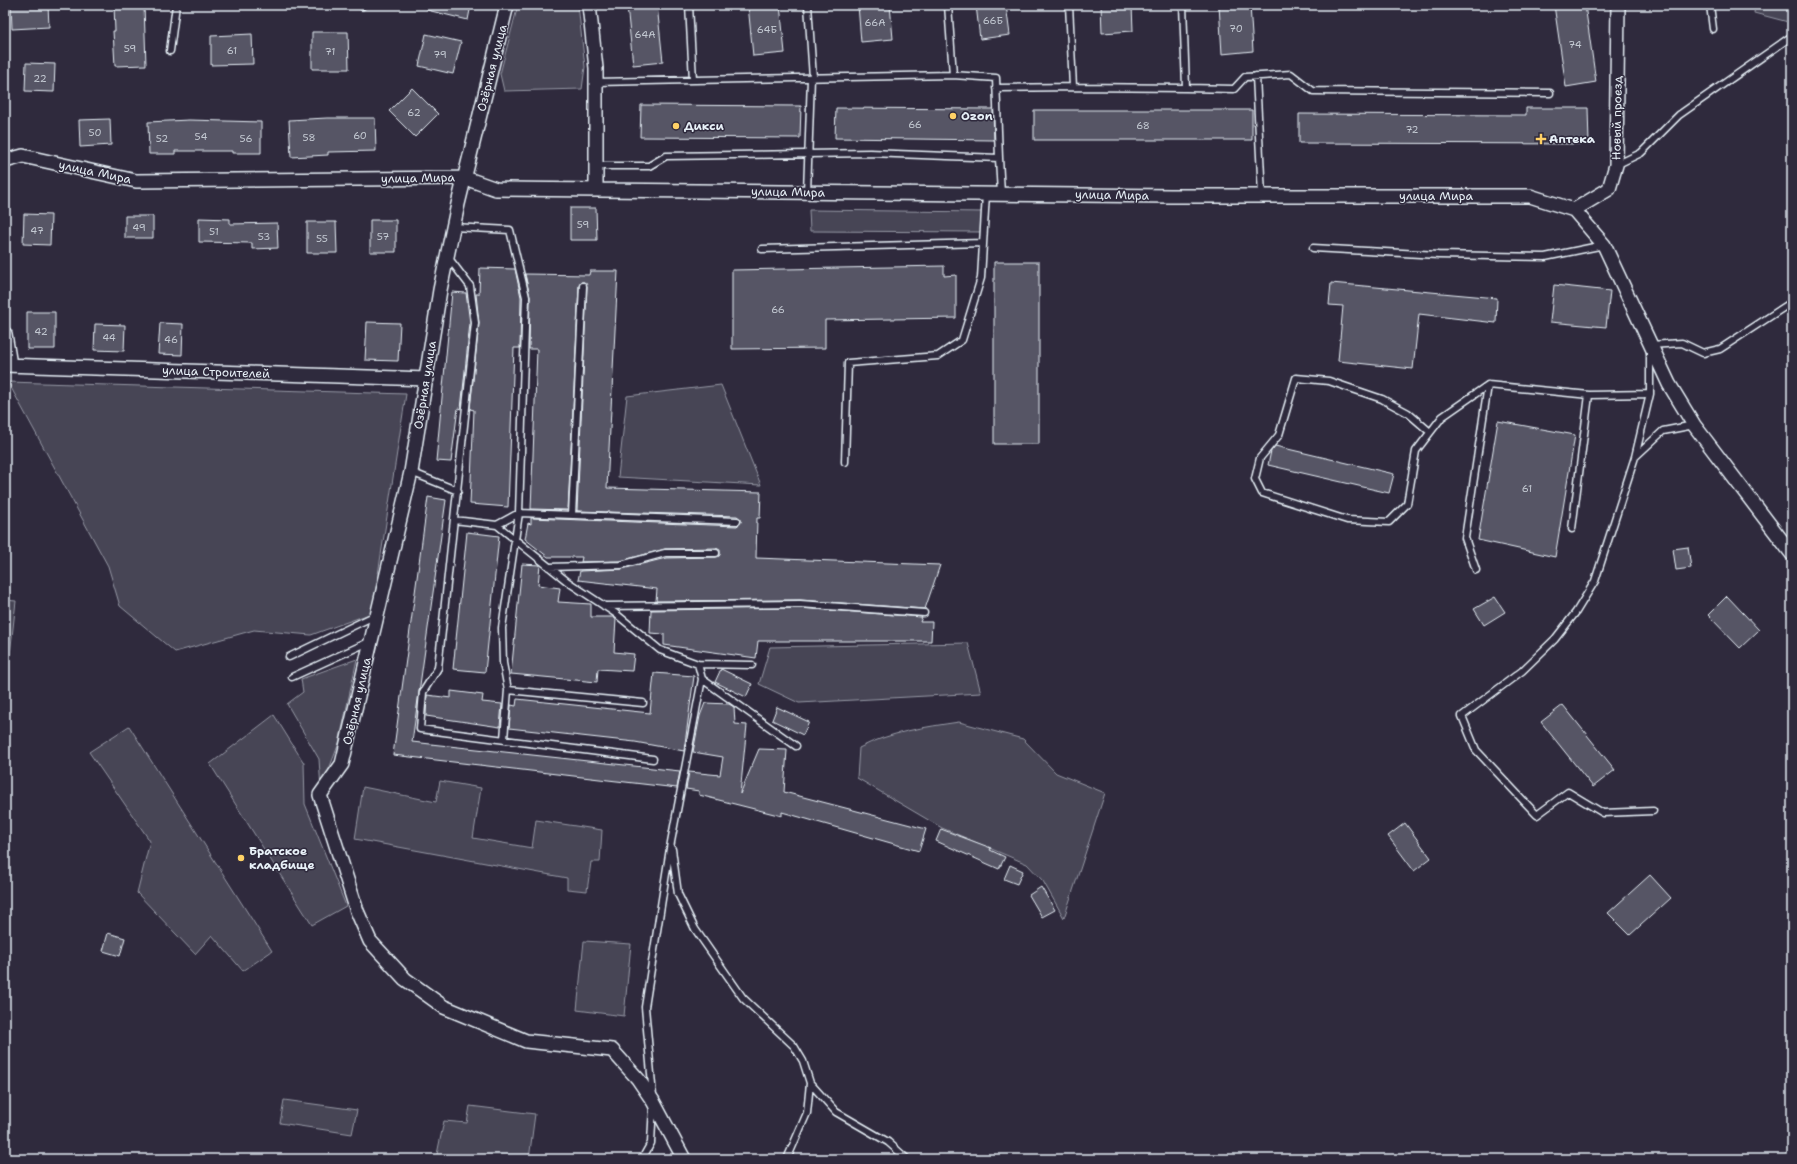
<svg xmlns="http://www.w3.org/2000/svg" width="1797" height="1164" font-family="'Shantell Sans',sans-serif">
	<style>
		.green { fill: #464455; stroke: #979aa6 }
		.building { fill: #575565; stroke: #e8f1f8 }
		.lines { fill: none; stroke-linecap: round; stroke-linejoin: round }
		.service-casing { stroke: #e8f1f8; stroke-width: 9 }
		.minor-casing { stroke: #e8f1f8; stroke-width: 16 }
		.service { stroke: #2f2a3d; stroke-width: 6 }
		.minor { stroke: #2f2a3d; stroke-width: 13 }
		.poi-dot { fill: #ffd166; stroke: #2f2a3d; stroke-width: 1.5 }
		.labels { text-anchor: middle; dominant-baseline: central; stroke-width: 3; stroke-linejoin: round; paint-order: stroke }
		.number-label { font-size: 10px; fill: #c4cad3 }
		.street-label { font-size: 12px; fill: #e8f1f8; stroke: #2f2a3d }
		.poi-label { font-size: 12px; font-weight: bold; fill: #e8f1f8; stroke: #2f2a3d; text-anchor: start }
	</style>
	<rect width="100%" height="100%" fill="#2f2a3d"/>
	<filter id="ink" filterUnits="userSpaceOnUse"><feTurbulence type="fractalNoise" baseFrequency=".025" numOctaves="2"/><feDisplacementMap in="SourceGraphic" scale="8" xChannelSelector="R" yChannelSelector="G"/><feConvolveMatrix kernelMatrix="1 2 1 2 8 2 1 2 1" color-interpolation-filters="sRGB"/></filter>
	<g filter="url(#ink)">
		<path class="green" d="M518 5H578L585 67 582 89 504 91 500 74Z
			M1755 5H1792V23L1754 13Z
			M809 210 984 212 983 232 810 231Z
			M8 382 406 394 372 613 311 635 254 630 175 652 120 606 108 566Z
			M721 385 761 485 618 477 627 396Z
			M5 600 16 601 5 700Z
			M968 643 981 693 799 703 759 684 770 647Z
			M357 659 339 743 321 790 319 759 287 704 303 692 301 679Z
			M274 715 304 763 305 804 346 906 312 925 210 764Z
			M959 722 1023 739 1056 773 1105 793 1064 918 1043 881 1027 864 942 828 857 778 859 748C890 732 925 727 959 722Z
			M129 726 272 951 243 971 212 935 195 954 137 893 150 841 89 752Z
			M440 781 481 788 473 838 532 848 536 820 602 830 600 862H591L587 891 567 889V878L355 839 363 787 436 802Z
			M584 941 631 944 624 1016 577 1010Z
			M284 1100 357 1110 352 1134 280 1123Z
			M470 1106 535 1114 529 1159H436L444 1121 467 1123Z"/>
		<path class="building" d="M11 5H48L49 27 12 29Z
			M114 5H144L146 65 115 66 113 31H115Z
			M428 5H471L468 20 427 10Z
			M627 5H657L663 62 633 65Z
			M748 5H780L785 53 753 56Z
			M858 5H890L893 39 861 42Z
			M976 5H1006L1010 35 980 39Z
			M1101 5H1132L1133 31 1102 33Z
			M1219 5H1250L1253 51 1222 54Z
			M1554 5H1585L1596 82 1566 87Z
			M312 32H348L349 69H312Z
			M252 34 253 64 211 65V36Z
			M426 34 461 42 453 74 419 66Z
			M26 63 55 64 54 92 25 91Z
			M412 88 438 114 415 137 389 111Z
			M641 105 801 106 800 138 640 137Z
			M836 108 993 109 994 140 835 138Z
			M1526 108H1588L1589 144 1299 143V114L1526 115Z
			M1034 110H1252V140H1034Z
			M327 118H375L376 151 328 152V155L291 157 289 120Z
			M110 119 111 145 80 147 79 120Z
			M189 120 261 122V153H232V151H175V154H149L148 122Z
			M570 208H596L597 240H570Z
			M24 214 51 215 50 245 23 244Z
			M125 216H153V238H125Z
			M199 218 230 219V224L277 223 278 248 252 249V243L199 242Z
			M370 220H396V252H370Z
			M307 222H336L337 253H307Z
			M994 262H1039V444H994Z
			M944 266V276L956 275V318L825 320V348L732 349V270Z
			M480 268 515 269 521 297 520 348H514L508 507 470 504 474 410 470 409 479 323 476 294H479Z
			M590 271H618L607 488 761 492 760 518H757L756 558 940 565 925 609 800 600 656 601 657 589 578 580 580 571 622 569 666 558 716 557 720 555V550L716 548 665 549 620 561 581 562 582 557H548L525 539 528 523 531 524V518L737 526 741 522V519L737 516 577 511 587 286 584 282H581L579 286 568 510 531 509 537 349H529L530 297 525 274 589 275Z
			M1331 283 1497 298 1496 323 1419 314 1413 369 1338 361 1343 306 1329 305Z
			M1554 285 1610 291 1606 327 1550 322Z
			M452 292 466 293 470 323 461 409 458 408 451 462 436 461Z
			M27 312H55V349H27Z
			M367 322 400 323 398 361 365 360Z
			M160 323 183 324 182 355 158 354Z
			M95 324 125 325 124 351 94 350Z
			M1498 421 1575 435 1555 557 1478 540Z
			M1275 446 1394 474 1389 493 1268 465 1271 451Z
			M428 497 446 500 412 742 680 771 677 788 393 755Z
			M467 532 499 536 485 672 453 669Z
			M1688 547 1691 568 1676 570 1673 549Z
			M522 564 540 565 538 585 560 588 558 602 591 604V617H613L616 619 614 652 634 654 632 671 598 669 597 682 511 674Z
			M1727 596 1759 630 1740 648 1708 615Z
			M1495 597 1505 612 1484 625 1474 609Z
			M800 608 922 617 920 622H932L931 641H758L756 658 664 645V634L650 633 651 610Z
			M721 669 752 684 746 697 715 682Z
			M654 673 694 676 684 751 635 742 509 728 511 705 516 706 517 699 650 713Z
			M451 691 483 695 482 702 502 704 500 727 426 716 427 695 451 698Z
			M705 703 729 704 734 707 735 724 747 725 740 794 759 749 787 750 784 792 926 829 919 851 782 812V816L699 795V791L686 789 689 772 720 775 723 757 693 752 700 716Z
			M1563 705 1615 770 1593 787 1541 722Z
			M777 707 809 722 803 735 772 720Z
			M1405 823 1431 858 1414 871 1388 836Z
			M941 829 991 848 990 850 1005 857 999 869 936 841Z
			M1010 865 1023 871 1017 884 1004 879Z
			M1650 875 1671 898 1630 935 1608 913Z
			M1041 887 1055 910 1042 917 1029 895Z
			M108 933 125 938 120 956 103 951Z"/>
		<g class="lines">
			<defs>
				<path id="service" d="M689 5 693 80
					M808 5 813 78
					M948 5 953 75
					M1710 5 1713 29
					M362 6 363 5
					M170 51 176 5
					M1256 76 1262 196
					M596 82 953 75 996 78 999 158
					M1073 87 1186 88 1183 5
					M996 88 1073 87 1069 5
					M1186 88 1234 89 1245 77 1291 74 1313 91 1550 93
					M1616 165 1641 153 1679 115 1792 36
					M596 166H649L666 156 870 153 999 158 1001 194
					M807 192 811 78
					M453 227 510 230 526 297 519 513 502 628 503 663 508 690 504 739
					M1313 248 1438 255 1545 257 1604 245
					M762 249 983 243
					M448 257 470 286 475 323 438 668 423 692 420 729 653 759
					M1430 432 1408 413 1382 399 1329 381 1296 378 1279 435 1260 458 1255 479 1262 493 1347 520 1389 522 1407 504 1416 451 1442 417 1488 385
					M1635 457 1663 431 1694 425
					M845 462 848 363 938 356 962 340 981 278 986 194
					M411 472 458 491
					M572 515 583 286
					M454 520 497 525 519 513 737 521
					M497 525 568 582 615 613 660 650 698 664 702 679 671 842 645 1007 653 1096
					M1572 529 1589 395 1650 394
					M549 567 621 565 665 553H716
					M1476 570 1465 538 1488 385 1589 395
					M604 606 800 604 924 613
					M289 657 376 615
					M698 664 752 665
					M292 677 371 641
					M702 679 796 746
					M508 690 643 703
					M1653 811 1603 813 1568 792 1537 815 1476 750 1462 716 1522 671 1555 639 1576 612 1595 581 1635 457 1650 394V345L1682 343 1703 353 1720 349 1792 302
					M672 849 678 894 695 929 743 998 794 1046 803 1061 810 1083 807 1113 787 1159
					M810 1083 836 1112 888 1142 907 1159
					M642 1159 651 1143 653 1105"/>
				<path id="minor" d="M507 5 458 204 440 290 411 472 342 764 320 795 357 911 370 941 405 979 444 1007 526 1041 612 1050 638 1079 653 1101 684 1159
					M589 5 596 68V189
					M5 161 23 156 136 181 465 178 496 189 1170 196H1530L1574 210
					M1574 210 1604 245 1669 384 1694 425 1792 554
					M1574 210 1609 189 1616 165 1618 5
					M5 334 10 365
					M5 365 427 379"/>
			</defs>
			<use href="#service" class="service-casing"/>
			<use href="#minor" class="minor-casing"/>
			<use href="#service" class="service"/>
			<use href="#minor" class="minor"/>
		</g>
	</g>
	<g class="poi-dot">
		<circle cx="953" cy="116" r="4"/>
		<circle cx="676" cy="126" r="4"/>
		<path d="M1539 133h4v4h4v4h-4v4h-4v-4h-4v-4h4z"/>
		<circle cx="241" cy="858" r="4"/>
	</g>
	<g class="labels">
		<g class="number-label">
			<text x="993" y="20">66Б</text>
			<text x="875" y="22">66А</text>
			<text x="1236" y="28">70</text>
			<text x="767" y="29">64Б</text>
			<text x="645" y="34">64А</text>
			<text x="1575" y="44">74</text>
			<text x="130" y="48">59</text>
			<text x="232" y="50">61</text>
			<text x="330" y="51">71</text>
			<text x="440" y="54">79</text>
			<text x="40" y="78">22</text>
			<text x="414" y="112">62</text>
			<text x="915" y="124">66</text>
			<text x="1143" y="125">68</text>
			<text x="1412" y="129">72</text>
			<text x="95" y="132">50</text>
			<text x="360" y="135">60</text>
			<text x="201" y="136">54</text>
			<text x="309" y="137">58</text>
			<text x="162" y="138">52</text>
			<text x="246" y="138">56</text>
			<text x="583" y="224">59</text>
			<text x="139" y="227">49</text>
			<text x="37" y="230">47</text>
			<text x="214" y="231">51</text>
			<text x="264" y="236">53</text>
			<text x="383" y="236">57</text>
			<text x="322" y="238">55</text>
			<text x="778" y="309">66</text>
			<text x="41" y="331">42</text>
			<text x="109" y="337">44</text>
			<text x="171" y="339">46</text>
			<text x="1527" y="488">61</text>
		</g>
		<g class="street-label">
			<text transform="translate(492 68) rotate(-76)">Озёрная улица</text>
			<text transform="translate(1617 118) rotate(-89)">Новый проезд</text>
			<text transform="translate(95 172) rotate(12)">улица Мира</text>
			<text transform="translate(418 178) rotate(-1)">улица Мира</text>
			<text transform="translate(788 192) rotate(1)">улица Мира</text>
			<text transform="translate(1112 195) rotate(1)">улица Мира</text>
			<text x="1436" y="196">улица Мира</text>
			<text transform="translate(216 372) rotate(2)">улица Строителей</text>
			<text transform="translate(425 385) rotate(-81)">Озёрная улица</text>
			<text transform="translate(357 701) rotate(-77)">Озёрная улица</text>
		</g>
		<g class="poi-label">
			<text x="961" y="116">Ozon</text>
			<text x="684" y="126">Дикси</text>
			<text x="1549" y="139">Аптека</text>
			<text x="249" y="851">Братское<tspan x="249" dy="14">кладбище</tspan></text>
		</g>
	</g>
	<rect width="1797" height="1164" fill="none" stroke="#2f2a3d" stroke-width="20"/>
	<rect x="10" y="10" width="1777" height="1144" fill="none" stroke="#e8f1f8" stroke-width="1.5" filter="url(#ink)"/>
</svg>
